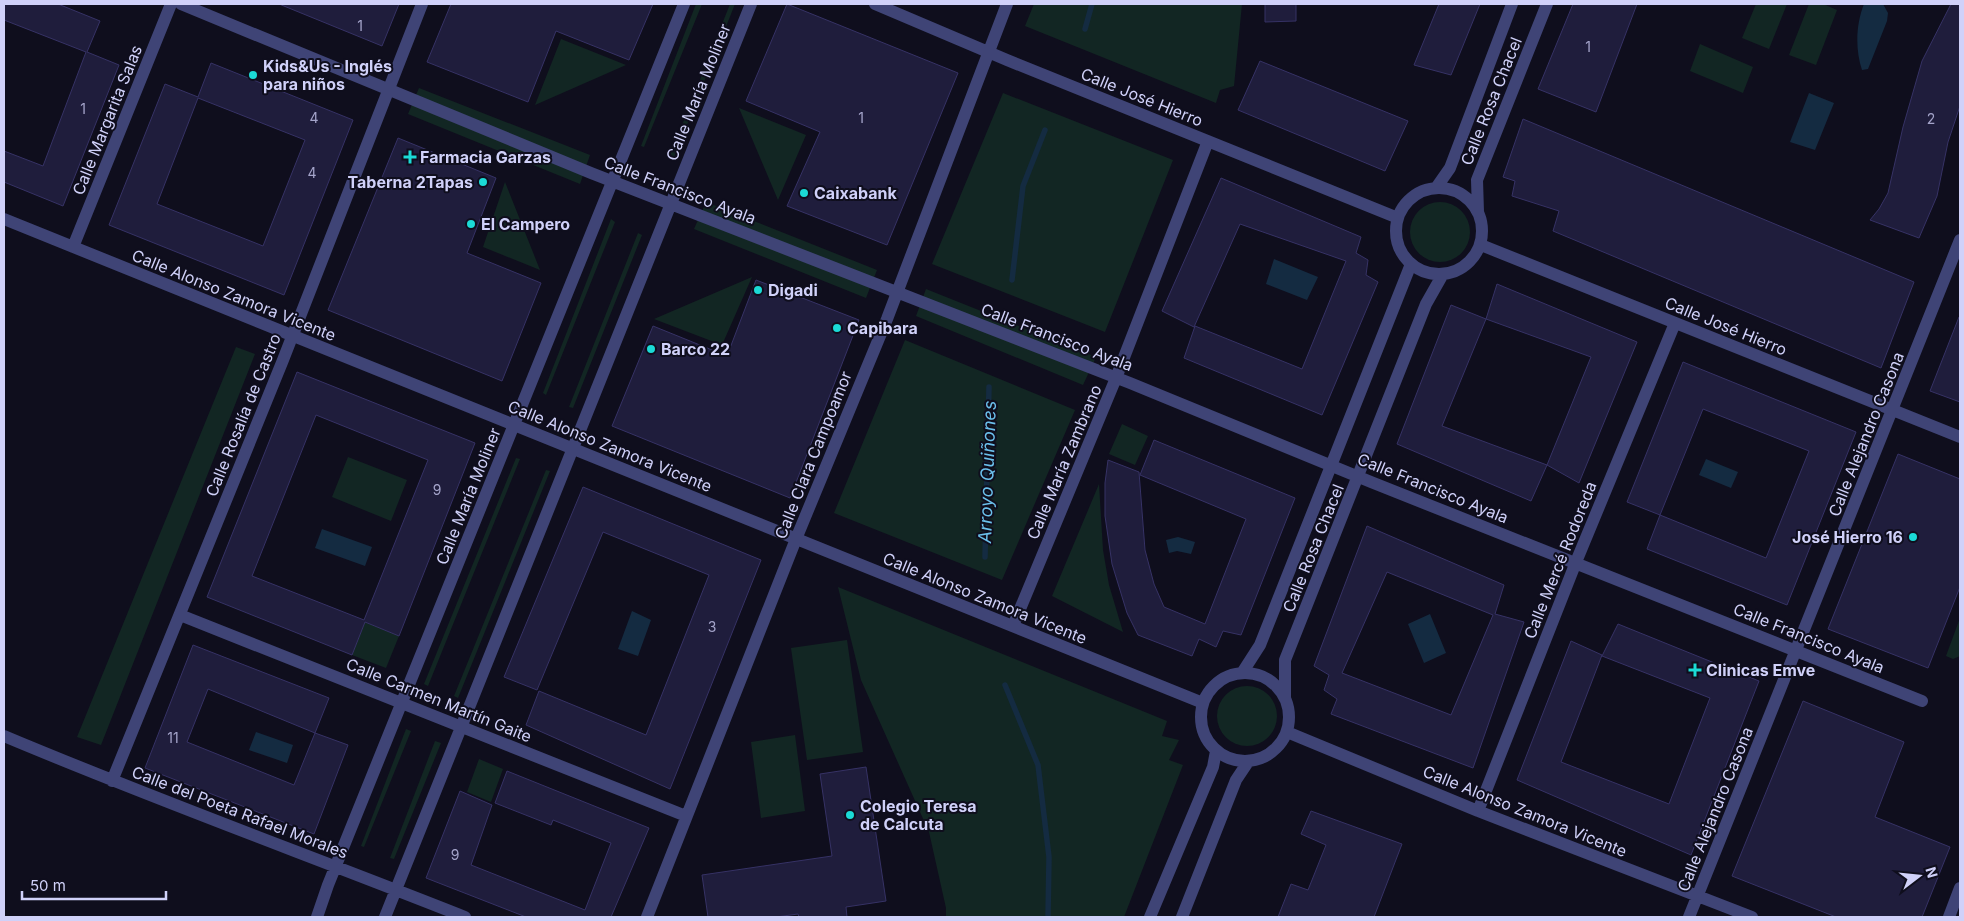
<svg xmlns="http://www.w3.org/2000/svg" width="1964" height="921" font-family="Inter,sans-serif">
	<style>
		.green { fill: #122623 }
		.water { fill: #142b41 }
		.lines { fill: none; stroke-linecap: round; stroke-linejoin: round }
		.stream { stroke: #142b41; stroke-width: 5.5 }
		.building { fill: #1f1d3c; stroke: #363265; fill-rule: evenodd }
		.minor { stroke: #3f4476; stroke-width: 12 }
		.poi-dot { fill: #1bdad6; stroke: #0f0e1d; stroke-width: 2 }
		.labels { text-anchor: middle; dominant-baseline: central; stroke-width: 4; stroke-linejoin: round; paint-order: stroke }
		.number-label { font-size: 14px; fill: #a4a4ca }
		.poi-label { font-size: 16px; font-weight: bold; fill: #d0d1f9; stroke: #0f0e1d; text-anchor: start }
		.street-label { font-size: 16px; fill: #d0d1f9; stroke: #0f0e1d }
		.water-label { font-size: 18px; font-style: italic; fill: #6bc0ec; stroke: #0f0e1d }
	</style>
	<rect width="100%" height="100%" fill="#0f0e1d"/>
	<path class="green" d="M696 4H702L644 147 641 146Z
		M730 4H735L673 160 669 158Z
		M1034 4H1242L1234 86 1220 90 1216 103 1025 26Z
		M1756 4H1787L1769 49 1742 38Z
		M1809 4H1823L1837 10 1816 65 1789 55Z
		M561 39 626 65 535 105Z
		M1700 44 1753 67 1743 93 1690 71Z
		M419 88 590 155 580 184 408 114Z
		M1003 93 1173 160 1105 332 932 264Z
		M739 108 806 135 778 200Z
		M505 182 540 270 483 247Z
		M706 202 877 270 866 298 694 229Z
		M1410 232a30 30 0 1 1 60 0a30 30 0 1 1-60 0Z
		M611 219 615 222 546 395 543 393Z
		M638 233 642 235 573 408 569 407Z
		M752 277 722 345 654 319Z
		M926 289 1096 357 1083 385 916 316Z
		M905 340 1075 410 1002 580 834 513Z
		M236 347 255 354 101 745 77 737Z
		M1122 424 1148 436 1135 465 1109 454Z
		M348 457 407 480 391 521 332 497Z
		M516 458 520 459 428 686 424 684Z
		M546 470 550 471 458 698 454 696Z
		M1099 484 1103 550 1109 585 1123 632 1052 596Z
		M838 587 1167 721 1162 736 1179 740 1169 760 1183 765 1124 917H946V908L929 832 861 680Z
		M1960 618V656L1953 659 1946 656Z
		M365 622 399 636 386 668 352 655Z
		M847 640 863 752 807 760 791 648Z
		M1217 716a30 30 0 1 1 60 0a30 30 0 1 1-60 0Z
		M406 729 411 731 364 847 361 846Z
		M795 735 805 811 761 818 751 742Z
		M435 741 441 743 394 859 390 858Z
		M479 759 503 769 491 802 467 792Z"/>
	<path class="water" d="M1864 4H1883L1888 13 1887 21 1868 69 1862 70C1855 49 1856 24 1864 4Z
		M1809 93 1834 103 1815 150 1790 142Z
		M1274 259 1318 277 1307 300 1266 284Z
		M1706 459 1738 472 1731 488 1699 475Z
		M322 529 372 547 365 566 315 548Z
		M1178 537 1195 542 1191 554 1177 551 1169 553 1166 540Z
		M632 611 651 620 638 656 618 649Z
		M1430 614 1446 653 1424 663 1408 624Z
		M256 732 293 745 287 763 249 750Z"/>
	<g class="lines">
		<path class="stream" d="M1085 29 1092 4
			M1012 280 1023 186 1045 130
			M985 557 989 387
			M1005 685 1038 765 1049 857 1048 917"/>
	</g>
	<path class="building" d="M4 4H58L100 21 87 52 119 65 63 206 4 182V151L43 166 86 52 4 20Z
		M279 4H399L382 46Z
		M451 4H653L629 60 556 31 528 102 427 62Z
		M787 4 958 73 887 245 787 206 820 132 746 101Z
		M1265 4H1296V21L1265 22Z
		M1439 4H1480L1451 75 1414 65Z
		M1573 4H1637L1596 112 1538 89Z
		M1951 4H1960V106L1948 142 1937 196 1919 238 1870 220 1879 209 1888 193 1903 127 1922 61Z
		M1260 61 1408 121 1385 171 1238 110Z
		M211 63 353 120 284 295 109 225 165 84 198 97ZM198 98 305 140 263 246 157 204Z
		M1523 119 1914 282 1881 368 1553 231 1559 211 1512 196 1515 181 1503 177Z
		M398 138 496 178 467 253 541 283 502 381 328 310Z
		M1221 178 1361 237 1356 253 1368 260 1366 275 1378 282 1322 415 1184 358 1195 326 1302 369 1346 261 1240 224 1194 327 1162 311Z
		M756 280 859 320 790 498 612 426 653 326 727 356Z
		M1497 284 1637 342 1579 483 1547 465 1591 357 1486 319Z
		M1451 305 1486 319 1442 426 1547 465 1531 501 1397 444Z
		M1959 317H1960V402L1930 391Z
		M1683 362 1856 432 1787 605 1647 549 1660 515 1627 502ZM1703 409 1809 451 1766 558 1660 515Z
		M297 372 475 443 399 636 365 622 352 655 207 597ZM316 415 428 460 364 620 252 576Z
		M1154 440 1295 498 1241 635 1223 631 1216 647 1199 639 1192 656 1138 635 1127 613 1112 564 1105 516V483L1108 460 1139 472 1145 550 1154 584 1164 607 1205 624 1246 519 1140 475Z
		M1898 454 1960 479V587L1928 668 1828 629Z
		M583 487 761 560 670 789 526 725 539 691 646 735 709 575 603 532 537 690 504 677Z
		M1367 526 1504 585 1495 614 1524 622 1473 768 1331 714 1337 699 1324 690 1329 675 1314 666ZM1387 572 1493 615 1451 715 1342 673Z
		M1618 624 1759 681 1691 855 1517 780 1571 641 1602 655 1561 762 1669 804 1710 698 1602 656Z
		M193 645 329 698 315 733 348 745 314 834 145 768ZM208 689 315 733 294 785 187 742Z
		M1803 701 1904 742 1875 817 1950 847 1922 917H1836L1732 876Z
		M866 767 886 901 846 907 847 917H799L798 914 776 917H708L702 875 832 856 820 774Z
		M507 771 649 828 611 917H526L426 878 460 791 492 805 471 865 585 910 611 843 553 820 551 825 495 803Z
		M1311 811 1402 844 1374 917H1278L1291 884 1308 890 1326 845 1301 834Z"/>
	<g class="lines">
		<path class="minor" d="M181 4 591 173 1130 383 1371 482 1922 701
			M875 4 1007 60 1398 218
			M1436 188 1450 168 1512 4
			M1396 231a43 43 0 1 1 86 0a43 43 0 1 1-86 0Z
			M1478 212 1477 180 1547 4
			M4 219 1203 703
			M1481 245 1960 437
			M73 247 171 4
			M180 615 686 816
			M1013 626 1116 378 1208 141
			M1242 673 1260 645 1411 264
			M1201 717a44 44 0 1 1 88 0a44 44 0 1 1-88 0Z
			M1285 697V660L1426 304 1443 274
			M1287 732 1478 811 1752 917
			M4 736C156 800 311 856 465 917
			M112 781 283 360 422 4
			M1478 811 1576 562 1675 323
			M317 917 328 885 684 4
			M385 917 751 4
			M647 917 796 539 887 319 1007 4
			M1150 917 1213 767 1216 751
			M1182 917 1236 780 1248 762
			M1689 917 1960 240
			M1949 917 1960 888"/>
	</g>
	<g class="poi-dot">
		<circle cx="253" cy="75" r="5"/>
		<path d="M407.5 149.5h5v5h5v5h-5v5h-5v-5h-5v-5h5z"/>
		<circle cx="483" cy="182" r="5"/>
		<circle cx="804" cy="193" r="5"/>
		<circle cx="471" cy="224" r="5"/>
		<circle cx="758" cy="290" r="5"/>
		<circle cx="837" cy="328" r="5"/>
		<circle cx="651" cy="349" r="5"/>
		<circle cx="1913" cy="537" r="5"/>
		<path d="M1692.5 662.5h5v5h5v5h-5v5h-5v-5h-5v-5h5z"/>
		<circle cx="850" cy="815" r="5"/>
	</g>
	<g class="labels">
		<g class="number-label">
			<text x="360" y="25">1</text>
			<text x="1588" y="46">1</text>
			<text x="83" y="108">1</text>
			<text x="314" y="117">4</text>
			<text x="861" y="117">1</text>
			<text x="1931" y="118">2</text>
			<text x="312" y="172">4</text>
			<text x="437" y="489">9</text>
			<text x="712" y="626">3</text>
			<text x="173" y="737">11</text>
			<text x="455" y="854">9</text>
		</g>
		<g class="poi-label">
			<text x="263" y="66">Kids&amp;Us - Inglés<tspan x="263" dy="18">para niños</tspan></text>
			<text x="420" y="157">Farmacia Garzas</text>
			<text x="473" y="182" text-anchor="end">Taberna 2Tapas</text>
			<text x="814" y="193">Caixabank</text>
			<text x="481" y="224">El Campero</text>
			<text x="768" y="290">Digadi</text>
			<text x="847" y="328">Capibara</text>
			<text x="661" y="349">Barco 22</text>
			<text x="1903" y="537" text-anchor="end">José Hierro 16</text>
			<text x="1706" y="670">Clinicas Emve</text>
			<text x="860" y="806">Colegio Teresa<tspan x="860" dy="18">de Calcuta</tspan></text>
		</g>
		<g class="street-label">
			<text transform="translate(698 92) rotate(-68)">Calle María Moliner</text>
			<text transform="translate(1142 97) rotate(22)">Calle José Hierro</text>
			<text transform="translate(1491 101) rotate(-68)">Calle Rosa Chacel</text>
			<text transform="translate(107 120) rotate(-68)">Calle Margarita Salas</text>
			<text transform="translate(680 190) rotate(21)">Calle Francisco Ayala</text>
			<text transform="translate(234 295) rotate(22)">Calle Alonso Zamora Vicente</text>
			<text transform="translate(1726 326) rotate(22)">Calle José Hierro</text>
			<text transform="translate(1057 337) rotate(21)">Calle Francisco Ayala</text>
			<text transform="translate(243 415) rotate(-68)">Calle Rosalía de Castro</text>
			<text transform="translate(1866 434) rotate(-68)">Calle Alejandro Casona</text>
			<text transform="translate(610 446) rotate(22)">Calle Alonso Zamora Vicente</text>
			<text transform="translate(813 455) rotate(-68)">Calle Clara Campoamor</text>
			<text transform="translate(1064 462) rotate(-67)">Calle María Zambrano</text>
			<text transform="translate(1433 488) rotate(22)">Calle Francisco Ayala</text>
			<text transform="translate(468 496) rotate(-68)">Calle María Moliner</text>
			<text transform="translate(1313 548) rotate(-68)">Calle Rosa Chacel</text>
			<text transform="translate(1560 560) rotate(-68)">Calle Mercé Rodoreda</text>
			<text transform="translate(985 598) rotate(22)">Calle Alonso Zamora Vicente</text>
			<text transform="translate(1809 638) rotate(22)">Calle Francisco Ayala</text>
			<text transform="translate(439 700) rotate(22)">Calle Carmen Martín Gaite</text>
			<text transform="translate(1715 809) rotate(-68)">Calle Alejandro Casona</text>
			<text transform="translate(1525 811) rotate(22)">Calle Alonso Zamora Vicente</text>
			<text transform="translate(240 812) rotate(21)">Calle del Poeta Rafael Morales</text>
		</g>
		<g class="water-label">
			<text transform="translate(987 472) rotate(-88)">Arroyo Quiñones</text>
		</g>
	</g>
	<rect width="1964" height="921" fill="none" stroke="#d0d1f9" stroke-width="10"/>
	<g transform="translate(1919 876) rotate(74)" stroke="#0f0e1d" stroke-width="4" paint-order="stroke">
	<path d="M0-4L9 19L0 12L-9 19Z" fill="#d0d1f9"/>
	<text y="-8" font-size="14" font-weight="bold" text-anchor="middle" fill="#d0d1f9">N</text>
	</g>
	<path d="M22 891v8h144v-8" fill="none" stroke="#d0d1f9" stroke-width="2.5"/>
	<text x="30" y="891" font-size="15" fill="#d0d1f9" stroke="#0f0e1d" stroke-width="4" paint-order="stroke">50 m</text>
</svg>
